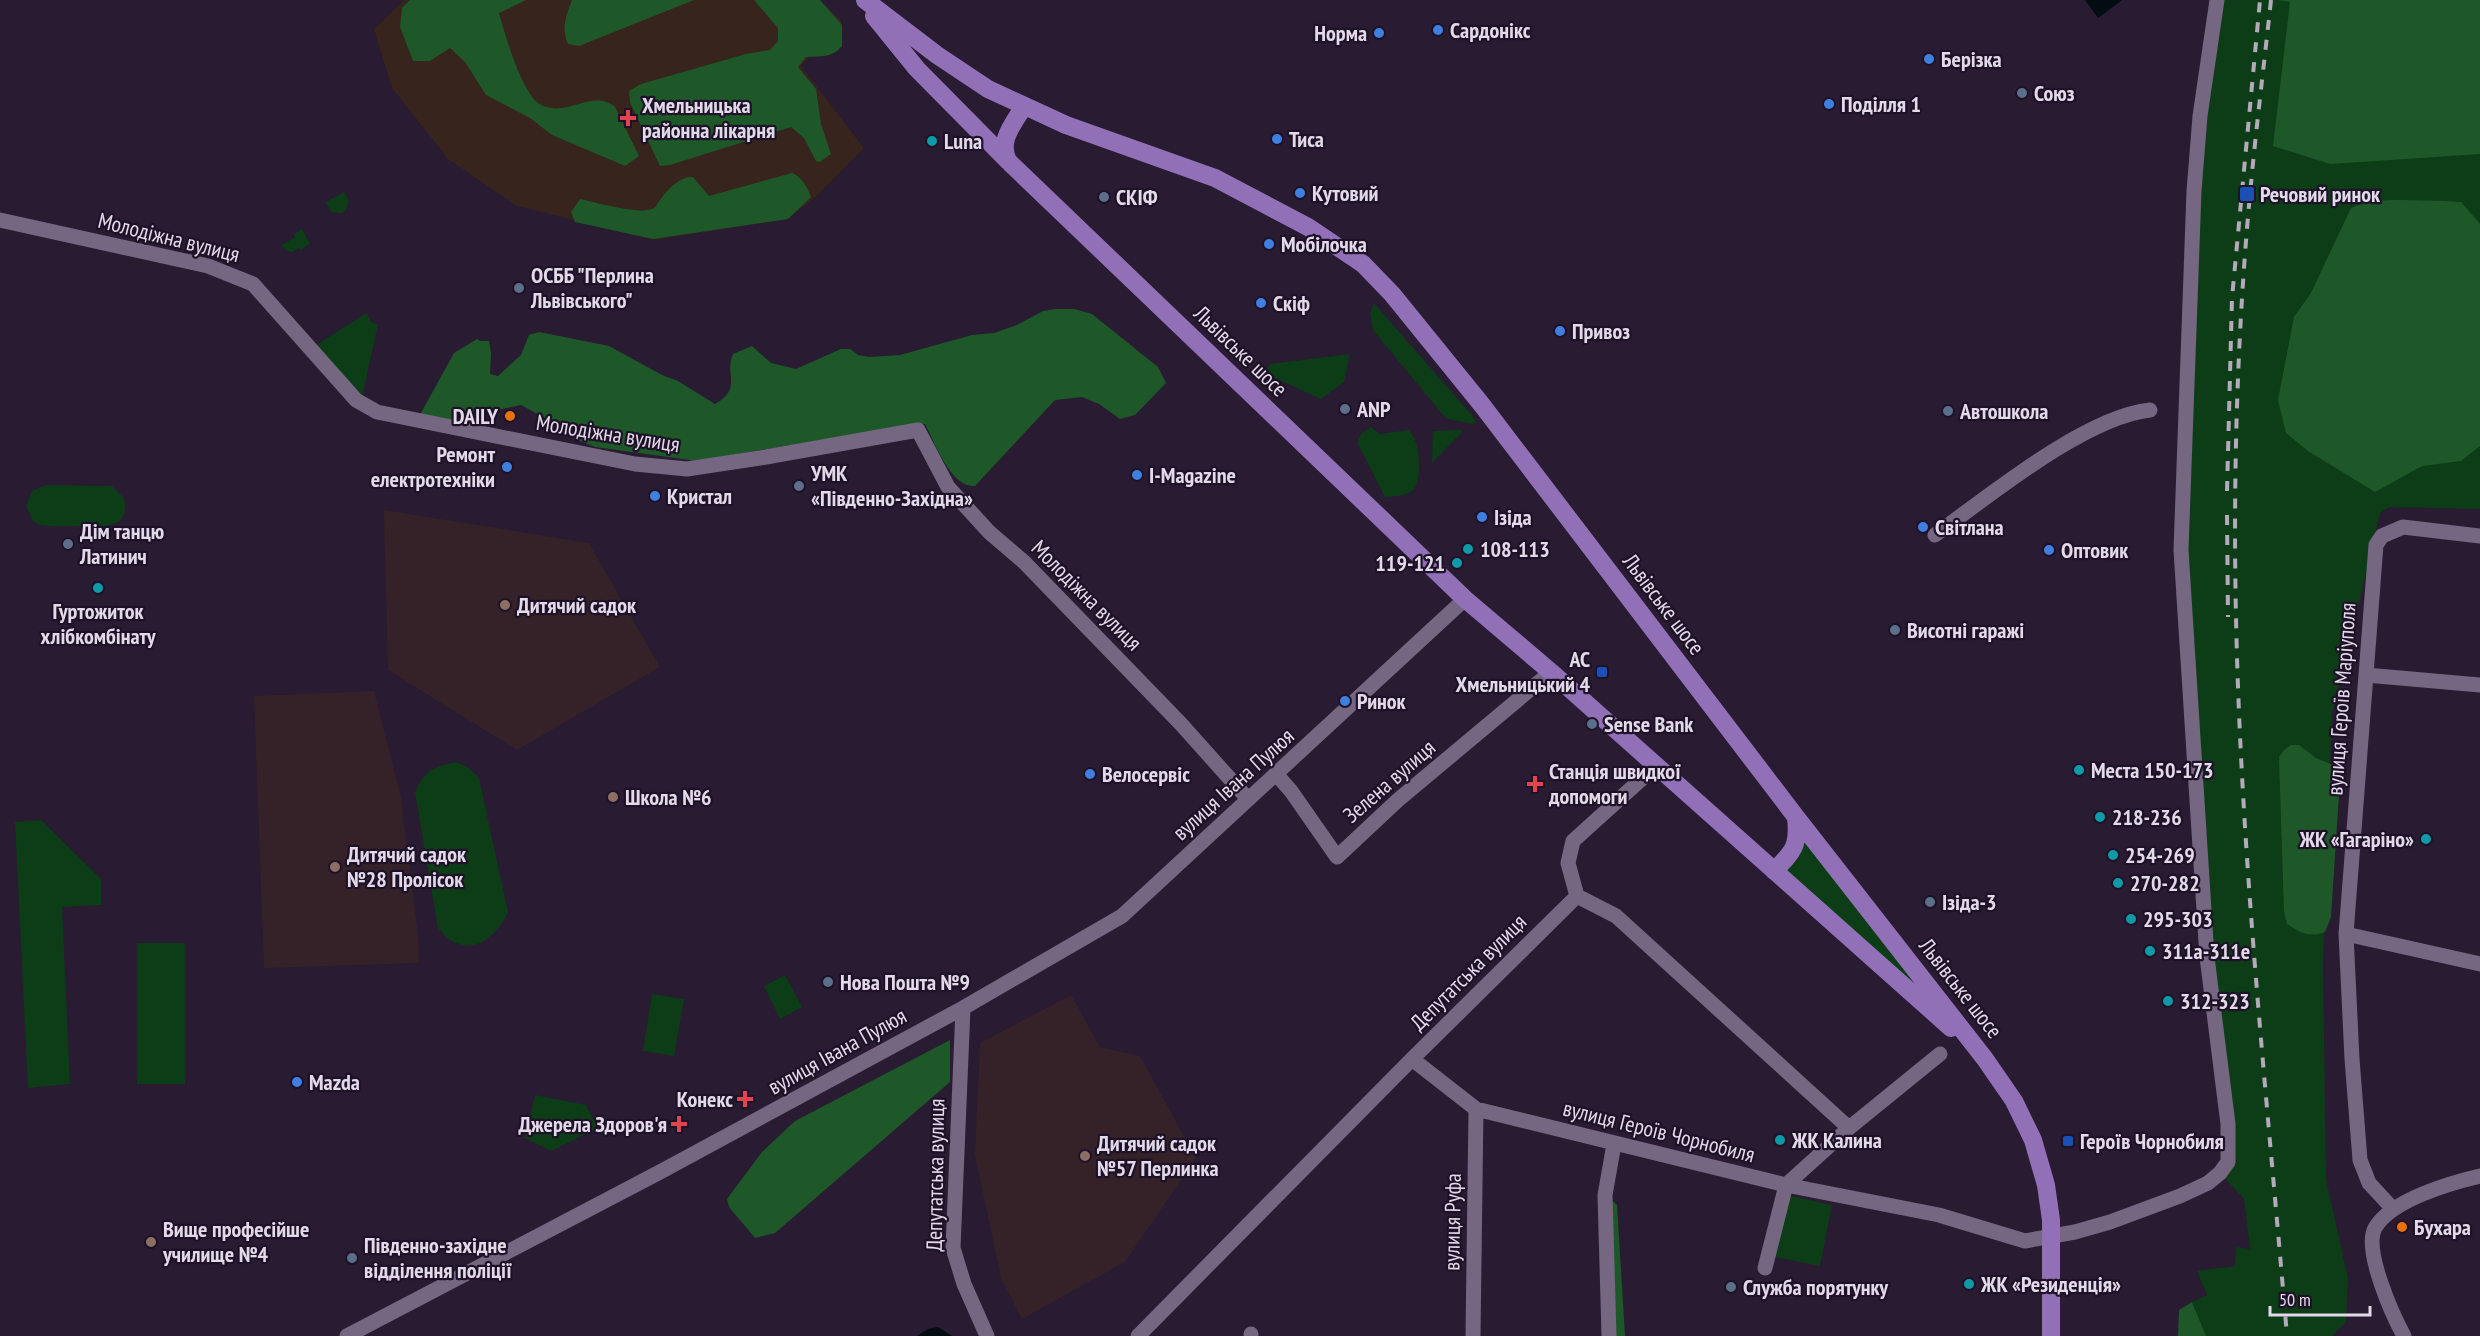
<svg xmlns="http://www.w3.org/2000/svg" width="2480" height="1336" font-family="'PT Sans Narrow',sans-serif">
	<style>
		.education { fill: #352228 }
		.medical { fill: #36241d }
		.green { fill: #0c3d17 }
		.forest { fill: #1e5829 }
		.water { fill: #030c10 }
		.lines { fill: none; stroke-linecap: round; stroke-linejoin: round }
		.minor { stroke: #756681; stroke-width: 15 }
		.primary { stroke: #9170b7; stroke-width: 18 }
		.rail { stroke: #b4aabb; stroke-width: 4; stroke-dasharray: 10 10; stroke-linecap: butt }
		.shop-dot { fill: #3f7fe0; stroke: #1e1228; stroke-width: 2 }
		.service-dot { fill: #5c6f8a; stroke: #1e1228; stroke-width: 2 }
		.health-dot { fill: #e0444e; stroke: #1e1228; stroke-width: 2 }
		.culture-dot { fill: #0f9aa8; stroke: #1e1228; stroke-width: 2 }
		.transit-dot { fill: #1a4fb4; stroke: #1e1228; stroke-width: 2 }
		.food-dot { fill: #e8710a; stroke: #1e1228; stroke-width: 2 }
		.education-dot { fill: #8d6e63; stroke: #1e1228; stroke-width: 2 }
		.labels { text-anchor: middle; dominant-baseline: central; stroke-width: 4.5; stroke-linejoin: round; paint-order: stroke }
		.poi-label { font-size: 22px; font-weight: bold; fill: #e2dae9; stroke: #1e1228; text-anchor: start }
		.street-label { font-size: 22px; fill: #e2dae9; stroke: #1e1228 }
	</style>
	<rect width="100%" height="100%" fill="#281b32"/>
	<path class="education" d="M384 510 589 543 660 667 517 750 388 670Z
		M374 691 401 798 418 935 419 963 264 968 254 696Z
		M1071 995 1100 1047 1140 1056 1196 1158 1125 1262 1022 1319 1001 1278 975 1155 980 1043Z"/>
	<path class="medical" d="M404 0H820L842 22 801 66 864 148 820 193 788 219 654 240 517 206 448 159 392 88 374 29Z"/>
	<path class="green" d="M2217 0H2480V509L2390 507 2380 513 2350 642 2348 669 2341 677 2332 713 2323 963 2326 1179 2348 1278 2346 1322 2332 1336H2206L2192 1302 2207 1295 2197 1271 2235 1266 2236 1247 2250 1249 2244 1199 2220 1173 2228 1161 2207 957 2181 550 2194 191Z
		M344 192 349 202 345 211 341 213 331 212 326 202Z
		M302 229 310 244 300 250 299 248 292 252 285 250 282 245 295 237 294 234Z
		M1374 303 1475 419V422L1472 424 1448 419 1443 415 1373 330 1370 313Z
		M366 313 372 323 378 324 361 402 312 348Z
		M1350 354 1344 382 1321 399 1266 374 1269 364Z
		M1371 427 1379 434 1409 430C1417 441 1418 447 1419 460 1420 490 1415 496 1385 497L1357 442 1362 433Z
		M1459 430 1463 431 1432 463 1433 431Z
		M46 485 112 486 124 498C132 531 99 526 78 526 65 526 52 527 39 525L33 521 26 506 32 491Z
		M457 762 469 768 479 778 508 912C498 933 478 955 452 941 447 939 442 932 438 928L415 792C426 769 433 767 457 762Z
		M41 820 101 879V905L62 907 70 1084 28 1088 15 822Z
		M1798 831 1985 1059 1774 871Z
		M137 943H185V1084H137Z
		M785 975 802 1007 780 1019 764 986Z
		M652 994 684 999 674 1056 643 1051Z
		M535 1095 586 1105 598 1128 551 1151 525 1138Z
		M1787 1195 1832 1205 1820 1266 1774 1257Z"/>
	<path class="forest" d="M410 0H526L499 13C505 34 522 95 541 105 567 118 593 88 615 107L639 156 625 166 552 135 530 118 486 95 465 62 450 48 430 61H413L400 27 402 8Z
		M572 0H694L579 46 568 44C561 28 566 16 572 0Z
		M754 0H820L842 25V46C832 58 821 56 806 57L798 67 816 89 821 124 831 154 820 162 816 161 804 138 791 127 670 165 660 166 630 102 629 91 641 84 746 54 770 50 778 41V28Z
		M2278 0H2480V154L2330 164 2273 146 2290 2Z
		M792 173C801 176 808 188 811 197L788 219 653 239 575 222 571 212 580 199C595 202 642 216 654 208 655 208 659 201 660 200 667 190 680 176 693 177L709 196Z
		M2444 201 2461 202 2480 224V446L2461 461 2422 466 2375 492 2308 451 2286 433 2278 400 2294 317 2311 293 2351 208C2378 196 2415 201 2444 201Z
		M1056 309H1074L1092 314 1158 367 1166 383 1135 415 1120 419 1099 404 1082 397 1055 400 975 486C951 488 935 443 925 424H914L697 461 595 447 570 437 545 418 521 405 483 413 458 424 428 422 421 413 454 353 477 339 480 341H489L491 353 490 374 498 376 521 355 529 335 539 332 609 346 662 375 678 381 715 404C743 388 724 375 733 354L752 346 771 363 796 369 841 349H850L858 355 870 357 900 355 972 335 994 333 1017 325 1043 311Z
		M2291 745H2299L2316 758 2333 765 2340 779 2331 917 2325 932C2311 938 2300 933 2287 924L2284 911 2279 757 2284 750Z
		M950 1040V1082L775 1233 755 1238 729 1207 727 1199 762 1152 795 1121Z
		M1613 1201 1617 1205 1625 1336H1615L1611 1205Z
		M2192 1302 2206 1336H2178L2179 1310Z"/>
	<path class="water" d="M2085 0H2122L2098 18Z
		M938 1327 952 1336H917L928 1329Z"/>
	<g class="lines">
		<path class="minor" d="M0 220 208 266 253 284 356 400 377 412 635 464 687 469 766 457 918 430 948 487 989 532 1024 562 1181 724 1248 799
			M1935 535C1989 496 2085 417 2150 410
			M2366 675 2480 685
			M1276 774 1291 791 1337 857 1398 800 1551 672
			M1577 896 1568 863 1573 841 1656 766
			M2346 934 2480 964
			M963 1008 953 1248 964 1284 987 1336
			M1412 1059 1476 1109 1786 1185 1939 1215 2025 1241 2075 1232 2110 1222 2180 1196 2208 1183 2220 1173 2228 1162V1124L2207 957 2181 550 2194 191 2200 116 2217 0
			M2393 1209 2369 1183 2360 1160 2352 1059 2346 934 2376 545 2382 536 2403 527 2480 536
			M1765 1268 1786 1185 1849 1128 1940 1054
			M1251 1334V1336
			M347 1336 660 1172 963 1008 1122 916 1465 599
			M1138 1336 1412 1059 1577 896 1616 916 1849 1128
			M1473 1336 1476 1109
			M1609 1336 1605 1195 1614 1144
			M2404 1336C2393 1316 2363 1250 2375 1228 2391 1200 2450 1183 2480 1176"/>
		<path class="primary" d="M865 0 937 55 988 89 1066 125 1215 178 1308 227 1363 264 1392 294 1482 405 1796 817 1985 1059 2014 1101 2033 1140 2046 1185 2051 1220V1336
			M874 16 917 69 1008 161 1465 599 1551 672 1951 1028
			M1008 161C998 140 1013 125 1024 106
			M1774 871C1794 851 1799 846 1796 817"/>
		<path class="rail" d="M2271 0C2264 65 2256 129 2250 194 2237 335 2233 477 2236 618 2241 858 2267 1097 2287 1336
			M2227 491 2232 298 2260 0
			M2227 515 2228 617"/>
	</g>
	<g class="shop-dot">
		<circle cx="1438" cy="30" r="6"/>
		<circle cx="1379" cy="33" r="6"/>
		<circle cx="1929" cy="59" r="6"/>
		<circle cx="1829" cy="104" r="6"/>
		<circle cx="1277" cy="139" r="6"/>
		<circle cx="1300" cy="193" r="6"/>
		<circle cx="1269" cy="244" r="6"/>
		<circle cx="1261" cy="303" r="6"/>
		<circle cx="1560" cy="331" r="6"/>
		<circle cx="507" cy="467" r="6"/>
		<circle cx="1137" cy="475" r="6"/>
		<circle cx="655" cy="496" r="6"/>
		<circle cx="1482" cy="517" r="6"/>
		<circle cx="1923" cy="527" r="6"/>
		<circle cx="2049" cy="550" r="6"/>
		<circle cx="1345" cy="701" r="6"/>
		<circle cx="1090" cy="774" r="6"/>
		<circle cx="297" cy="1082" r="6"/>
	</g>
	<g class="service-dot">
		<circle cx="2022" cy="93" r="6"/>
		<circle cx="1104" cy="197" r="6"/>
		<circle cx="519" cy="288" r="6"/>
		<circle cx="1345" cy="409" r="6"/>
		<circle cx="1948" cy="411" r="6"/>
		<circle cx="799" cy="486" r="6"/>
		<circle cx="68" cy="544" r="6"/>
		<circle cx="1895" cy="630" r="6"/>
		<circle cx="1592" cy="724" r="6"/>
		<circle cx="1930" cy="902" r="6"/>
		<circle cx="828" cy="982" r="6"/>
		<circle cx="352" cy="1258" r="6"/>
		<circle cx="1731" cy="1287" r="6"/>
	</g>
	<g class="health-dot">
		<path d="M625 109h6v6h6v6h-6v6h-6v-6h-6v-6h6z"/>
		<path d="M1532 775h6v6h6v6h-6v6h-6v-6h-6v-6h6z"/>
		<path d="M742 1090h6v6h6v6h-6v6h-6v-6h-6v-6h6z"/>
		<path d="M676 1115h6v6h6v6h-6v6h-6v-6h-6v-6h6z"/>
	</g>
	<g class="culture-dot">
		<circle cx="932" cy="141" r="6"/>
		<circle cx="1468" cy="549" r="6"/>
		<circle cx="1457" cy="563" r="6"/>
		<circle cx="98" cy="588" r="6"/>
		<circle cx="2079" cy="770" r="6"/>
		<circle cx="2100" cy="817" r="6"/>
		<circle cx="2426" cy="839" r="6"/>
		<circle cx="2113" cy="855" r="6"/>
		<circle cx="2118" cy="883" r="6"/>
		<circle cx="2131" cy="919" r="6"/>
		<circle cx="2150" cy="951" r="6"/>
		<circle cx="2168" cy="1001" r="6"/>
		<circle cx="1780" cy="1140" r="6"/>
		<circle cx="1969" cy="1284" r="6"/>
	</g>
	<g class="transit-dot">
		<rect x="2239" y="186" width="16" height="16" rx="3"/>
		<rect x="1596" y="666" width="12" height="12" rx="3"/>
		<rect x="2062" y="1135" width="12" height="12" rx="3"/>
	</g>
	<g class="food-dot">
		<circle cx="510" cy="416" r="6"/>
		<circle cx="2402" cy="1227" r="6"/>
	</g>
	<g class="education-dot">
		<circle cx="505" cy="605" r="6"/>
		<circle cx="613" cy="797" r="6"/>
		<circle cx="335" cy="867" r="6"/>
		<circle cx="1085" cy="1156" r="6"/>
		<circle cx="151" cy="1242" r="6"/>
	</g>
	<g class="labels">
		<g class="poi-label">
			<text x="1450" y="30">Сардонікс</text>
			<text x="1367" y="33" text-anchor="end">Норма</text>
			<text x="1941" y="59">Берізка</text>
			<text x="2034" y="93">Союз</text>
			<text x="1841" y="104">Поділля 1</text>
			<text x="642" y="105">Хмельницька<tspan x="642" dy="25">районна лікарня</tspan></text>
			<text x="1289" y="139">Тиса</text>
			<text x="944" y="141">Luna</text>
			<text x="1312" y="193">Кутовий</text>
			<text x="2260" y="194">Речовий ринок</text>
			<text x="1116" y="197">СКІФ</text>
			<text x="1281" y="244">Мобілочка</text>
			<text x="531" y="275">ОСББ "Перлина<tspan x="531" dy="25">Львівського"</tspan></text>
			<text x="1273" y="303">Скіф</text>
			<text x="1572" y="331">Привоз</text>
			<text x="1357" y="409">ANP</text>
			<text x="1960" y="411">Автошкола</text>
			<text x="498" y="416" text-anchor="end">DAILY</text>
			<text x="495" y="454" text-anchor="end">Ремонт<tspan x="495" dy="25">електротехніки</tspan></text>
			<text x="811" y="473">УМК<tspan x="811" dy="25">«Південно-Західна»</tspan></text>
			<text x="1149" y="475">I-Magazine</text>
			<text x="667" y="496">Кристал</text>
			<text x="1494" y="517">Ізіда</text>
			<text x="1935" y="527">Світлана</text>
			<text x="80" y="531">Дім танцю<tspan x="80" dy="25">Латинич</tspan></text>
			<text x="1480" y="549">108-113</text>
			<text x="2061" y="550">Оптовик</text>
			<text x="1445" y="563" text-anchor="end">119-121</text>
			<text x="517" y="605">Дитячий садок</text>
			<text x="98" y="611" text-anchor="middle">Гуртожиток<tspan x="98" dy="25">хлібкомбінату</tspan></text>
			<text x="1907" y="630">Висотні гаражі</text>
			<text x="1590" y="659" text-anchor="end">АС<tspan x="1590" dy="25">Хмельницький 4</tspan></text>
			<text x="1357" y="701">Ринок</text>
			<text x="1604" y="724">Sense Bank</text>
			<text x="2091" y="770">Места 150-173</text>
			<text x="1549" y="771">Станція швидкої<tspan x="1549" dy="25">допомоги</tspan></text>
			<text x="1102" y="774">Велосервіс</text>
			<text x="625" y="797">Школа №6</text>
			<text x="2112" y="817">218-236</text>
			<text x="2414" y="839" text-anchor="end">ЖК «Гагаріно»</text>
			<text x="347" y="854">Дитячий садок<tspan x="347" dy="25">№28 Пролісок</tspan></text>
			<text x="2125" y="855">254-269</text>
			<text x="2130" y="883">270-282</text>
			<text x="1942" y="902">Ізіда-3</text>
			<text x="2143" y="919">295-303</text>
			<text x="2162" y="951">311а-311е</text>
			<text x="840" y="982">Нова Пошта №9</text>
			<text x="2180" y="1001">312-323</text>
			<text x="309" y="1082">Mazda</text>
			<text x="733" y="1099" text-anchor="end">Конекс</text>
			<text x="667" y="1124" text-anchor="end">Джерела Здоров'я</text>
			<text x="1792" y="1140">ЖК Калина</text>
			<text x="2080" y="1141">Героїв Чорнобиля</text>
			<text x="1097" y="1143">Дитячий садок<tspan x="1097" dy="25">№57 Перлинка</tspan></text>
			<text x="2414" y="1227">Бухара</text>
			<text x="163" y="1229">Вище професійше<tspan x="163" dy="25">училище №4</tspan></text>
			<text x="364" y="1245">Південно-західне<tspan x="364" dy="25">відділення поліції</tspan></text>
			<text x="1981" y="1284">ЖК «Резиденція»</text>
			<text x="1743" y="1287">Служба порятунку</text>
		</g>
		<g class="street-label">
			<text transform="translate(169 237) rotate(14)">Молодіжна вулиця</text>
			<text transform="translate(1241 351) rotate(44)">Львівське шосе</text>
			<text transform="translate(608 433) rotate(9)">Молодіжна вулиця</text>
			<text transform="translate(1087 595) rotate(45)">Молодіжна вулиця</text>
			<text transform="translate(1664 604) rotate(53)">Львівське шосе</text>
			<text transform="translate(2341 699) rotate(-86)">вулиця Героїв Маріуполя</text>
			<text transform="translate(1389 781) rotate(-41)">Зелена вулиця</text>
			<text transform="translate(1233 784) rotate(-42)">вулиця Івана Пулюя</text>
			<text transform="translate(1468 972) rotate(-45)">Депутатська вулиця</text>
			<text transform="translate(1961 988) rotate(52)">Львівське шосе</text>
			<text transform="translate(837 1051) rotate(-29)">вулиця Івана Пулюя</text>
			<text transform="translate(1659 1131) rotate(14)">вулиця Героїв Чорнобиля</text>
			<text transform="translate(935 1175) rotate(-89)">Депутатська вулиця</text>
			<text transform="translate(1452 1222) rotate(-89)">вулиця Руфа</text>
		</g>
	</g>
	<path d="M2270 1306v9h100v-9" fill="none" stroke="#e2dae9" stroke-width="3"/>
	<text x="2279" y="1306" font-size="18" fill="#e2dae9" stroke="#1e1228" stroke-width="4.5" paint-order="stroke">50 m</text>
</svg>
